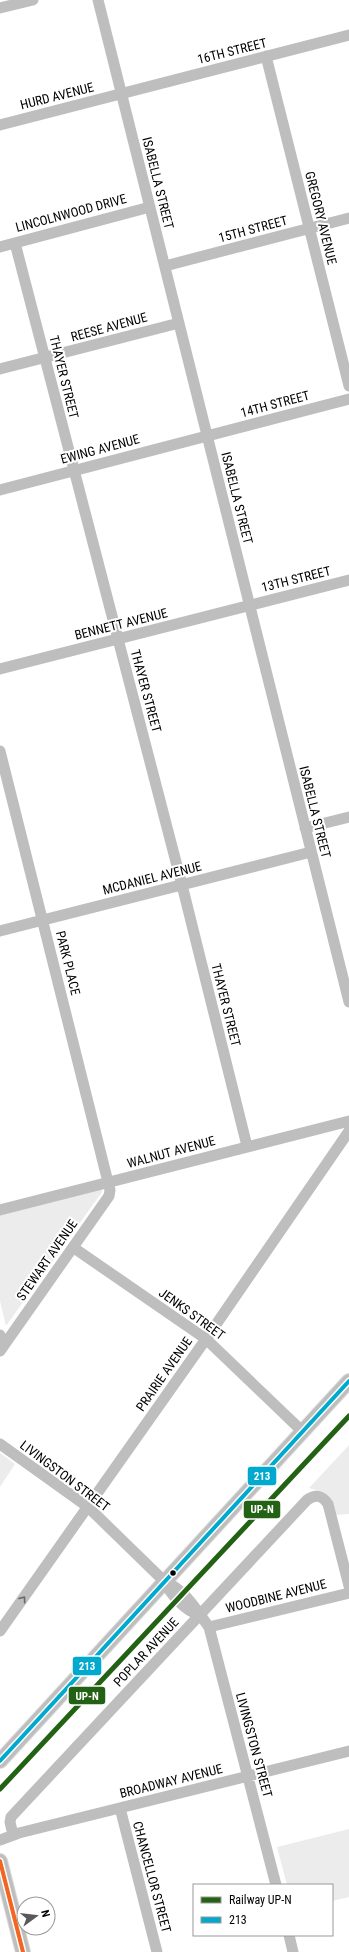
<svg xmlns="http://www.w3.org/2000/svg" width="349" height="1952" font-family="'Roboto Condensed',sans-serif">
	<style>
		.green { fill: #ececec }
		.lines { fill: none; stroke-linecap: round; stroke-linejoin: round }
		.major-casing { stroke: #dbdbdb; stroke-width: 16 }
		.minor { stroke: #bebebe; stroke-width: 11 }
		.major { stroke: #bebebe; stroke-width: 14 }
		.bus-1-casing { stroke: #fff; stroke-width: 7 }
		.bus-2-casing { stroke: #fff; stroke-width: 7 }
		.bus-1 { stroke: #00a9ce; stroke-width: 4 }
		.bus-2 { stroke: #f26522; stroke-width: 4 }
		.rail-1-casing { stroke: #fff; stroke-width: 8 }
		.rail-1 { stroke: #236214; stroke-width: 5 }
		.oneway { stroke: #686868 }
		.bus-dot { fill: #000; stroke: #fff; stroke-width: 1.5 }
		.labels { text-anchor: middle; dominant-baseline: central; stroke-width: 4; stroke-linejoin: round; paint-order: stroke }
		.street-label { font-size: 13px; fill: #000; stroke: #fff }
		.line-badge { stroke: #fff; stroke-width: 1.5 }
		.badge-label { font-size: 11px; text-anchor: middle; font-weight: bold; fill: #fff }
	</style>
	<rect width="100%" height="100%" fill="#fff"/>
	<path class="green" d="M102 1189V1192L6 1326 0 1301V1215Z
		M349 1445V1514L335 1515 332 1501 324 1493 309 1488Z
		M0 1453 15 1464 0 1487Z
		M349 1829V1897L332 1901V1885H287L277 1847Z"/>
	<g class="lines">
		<defs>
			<path id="major" d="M0 1761 349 1381
				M0 1861 23 1952"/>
		</defs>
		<use href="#major" class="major-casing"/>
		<path class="minor" d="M98 0 349 1002
			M0 8 33 0
			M266 56 349 386
			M0 125 349 35
			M15 243 182 885 247 1146
			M0 247 150 207
			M165 266 349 218
			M0 369 179 323
			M0 490 349 399
			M0 669 349 580
			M0 751 110 1190 109 1196 0 1351
			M305 828 349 817
			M0 931 311 852
			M0 1210 349 1121
			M74 1248 206 1339 302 1431
			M0 1335 3 1347
			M0 1444 88 1507 164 1581C171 1595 185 1611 200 1615
			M164 1581C186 1590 196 1610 209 1627L276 1885
			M209 1627 349 1593
			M0 1631 206 1339 349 1131
			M120 1808 157 1952
			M13 1835 10 1822 11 1817 307 1500C315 1494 322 1495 328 1504L349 1586
			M0 1840 19 1833 349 1751
			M289 1935 293 1952"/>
		<use href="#major" class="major"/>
		<defs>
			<path id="bus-1" d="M0 1761 349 1381"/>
			<path id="bus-2" d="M0 1861 23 1952"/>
		</defs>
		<use href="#bus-1" class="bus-1-casing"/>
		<use href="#bus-2" class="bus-2-casing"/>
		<use href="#bus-1" class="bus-1"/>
		<use href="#bus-2" class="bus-2"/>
		<defs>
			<path id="rail-1" d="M0 1789 349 1416"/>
		</defs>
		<use href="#rail-1" class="rail-1-casing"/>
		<use href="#rail-1" class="rail-1"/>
	</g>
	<defs><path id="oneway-chevron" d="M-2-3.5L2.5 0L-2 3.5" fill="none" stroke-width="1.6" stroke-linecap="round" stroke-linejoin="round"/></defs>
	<use class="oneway" href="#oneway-chevron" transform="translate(23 1599) rotate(-54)"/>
	<circle class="bus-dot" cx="173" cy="1573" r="3.5"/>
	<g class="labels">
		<g class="street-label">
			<text transform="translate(232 51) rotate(-14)">16TH STREET</text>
			<text transform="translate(57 96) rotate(-14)">HURD AVENUE</text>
			<text transform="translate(158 183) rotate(76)">ISABELLA STREET</text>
			<text transform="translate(71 213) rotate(-15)">LINCOLNWOOD DRIVE</text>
			<text transform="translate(321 218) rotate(76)">GREGORY AVENUE</text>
			<text transform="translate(253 229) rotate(-15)">15TH STREET</text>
			<text transform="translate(109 327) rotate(-15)">REESE AVENUE</text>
			<text transform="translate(64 377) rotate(76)">THAYER STREET</text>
			<text transform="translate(275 404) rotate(-15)">14TH STREET</text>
			<text transform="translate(100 449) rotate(-15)">EWING AVENUE</text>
			<text transform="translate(237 498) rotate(76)">ISABELLA STREET</text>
			<text transform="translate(296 579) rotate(-14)">13TH STREET</text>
			<text transform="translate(121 624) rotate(-14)">BENNETT AVENUE</text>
			<text transform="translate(146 691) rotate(75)">THAYER STREET</text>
			<text transform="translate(315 812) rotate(76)">ISABELLA STREET</text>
			<text transform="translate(152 878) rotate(-14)">MCDANIEL AVENUE</text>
			<text transform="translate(68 963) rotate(76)">PARK PLACE</text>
			<text transform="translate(226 1005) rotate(76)">THAYER STREET</text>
			<text transform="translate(171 1152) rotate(-15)">WALNUT AVENUE</text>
			<text transform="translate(47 1260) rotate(-55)">STEWART AVENUE</text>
			<text transform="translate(192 1314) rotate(36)">JENKS STREET</text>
			<text transform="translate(164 1374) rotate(-55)">PRAIRIE AVENUE</text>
			<text transform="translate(65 1476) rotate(37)">LIVINGSTON STREET</text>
			<text transform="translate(276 1596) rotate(-14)">WOODBINE AVENUE</text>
			<text transform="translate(146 1652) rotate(-47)">POPLAR AVENUE</text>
			<text transform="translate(254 1745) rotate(75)">LIVINGSTON STREET</text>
			<text transform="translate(171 1781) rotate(-14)">BROADWAY AVENUE</text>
			<text transform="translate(152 1877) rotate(75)">CHANCELLOR STREET</text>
		</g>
	</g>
	<g class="line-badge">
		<rect x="247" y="1466" width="30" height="20" rx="4" fill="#00a9ce"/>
		<rect x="243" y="1500" width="38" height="19" rx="4" fill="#236214"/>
		<rect x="72" y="1656" width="30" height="20" rx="4" fill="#00a9ce"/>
		<rect x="68" y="1686" width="38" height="19" rx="4" fill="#236214"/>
	</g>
	<g class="badge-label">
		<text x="262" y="1480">213</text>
		<text x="262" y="1513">UP-N</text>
		<text x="87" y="1670">213</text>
		<text x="87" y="1700">UP-N</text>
	</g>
	<rect x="193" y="1884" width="140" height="52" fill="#ffffff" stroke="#999999"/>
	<rect x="201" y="1897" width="20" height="6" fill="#236214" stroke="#999999"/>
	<text x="229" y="1904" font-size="12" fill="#000000">Railway UP-N</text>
	<rect x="201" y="1917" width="20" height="6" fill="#00a9ce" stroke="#999999"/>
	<text x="229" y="1924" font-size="12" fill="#000000">213</text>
	<g transform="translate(36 1916) rotate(75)"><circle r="19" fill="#ffffff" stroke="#999999"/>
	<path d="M0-3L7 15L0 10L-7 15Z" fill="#595959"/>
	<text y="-6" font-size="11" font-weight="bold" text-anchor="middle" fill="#000000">N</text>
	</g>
</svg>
